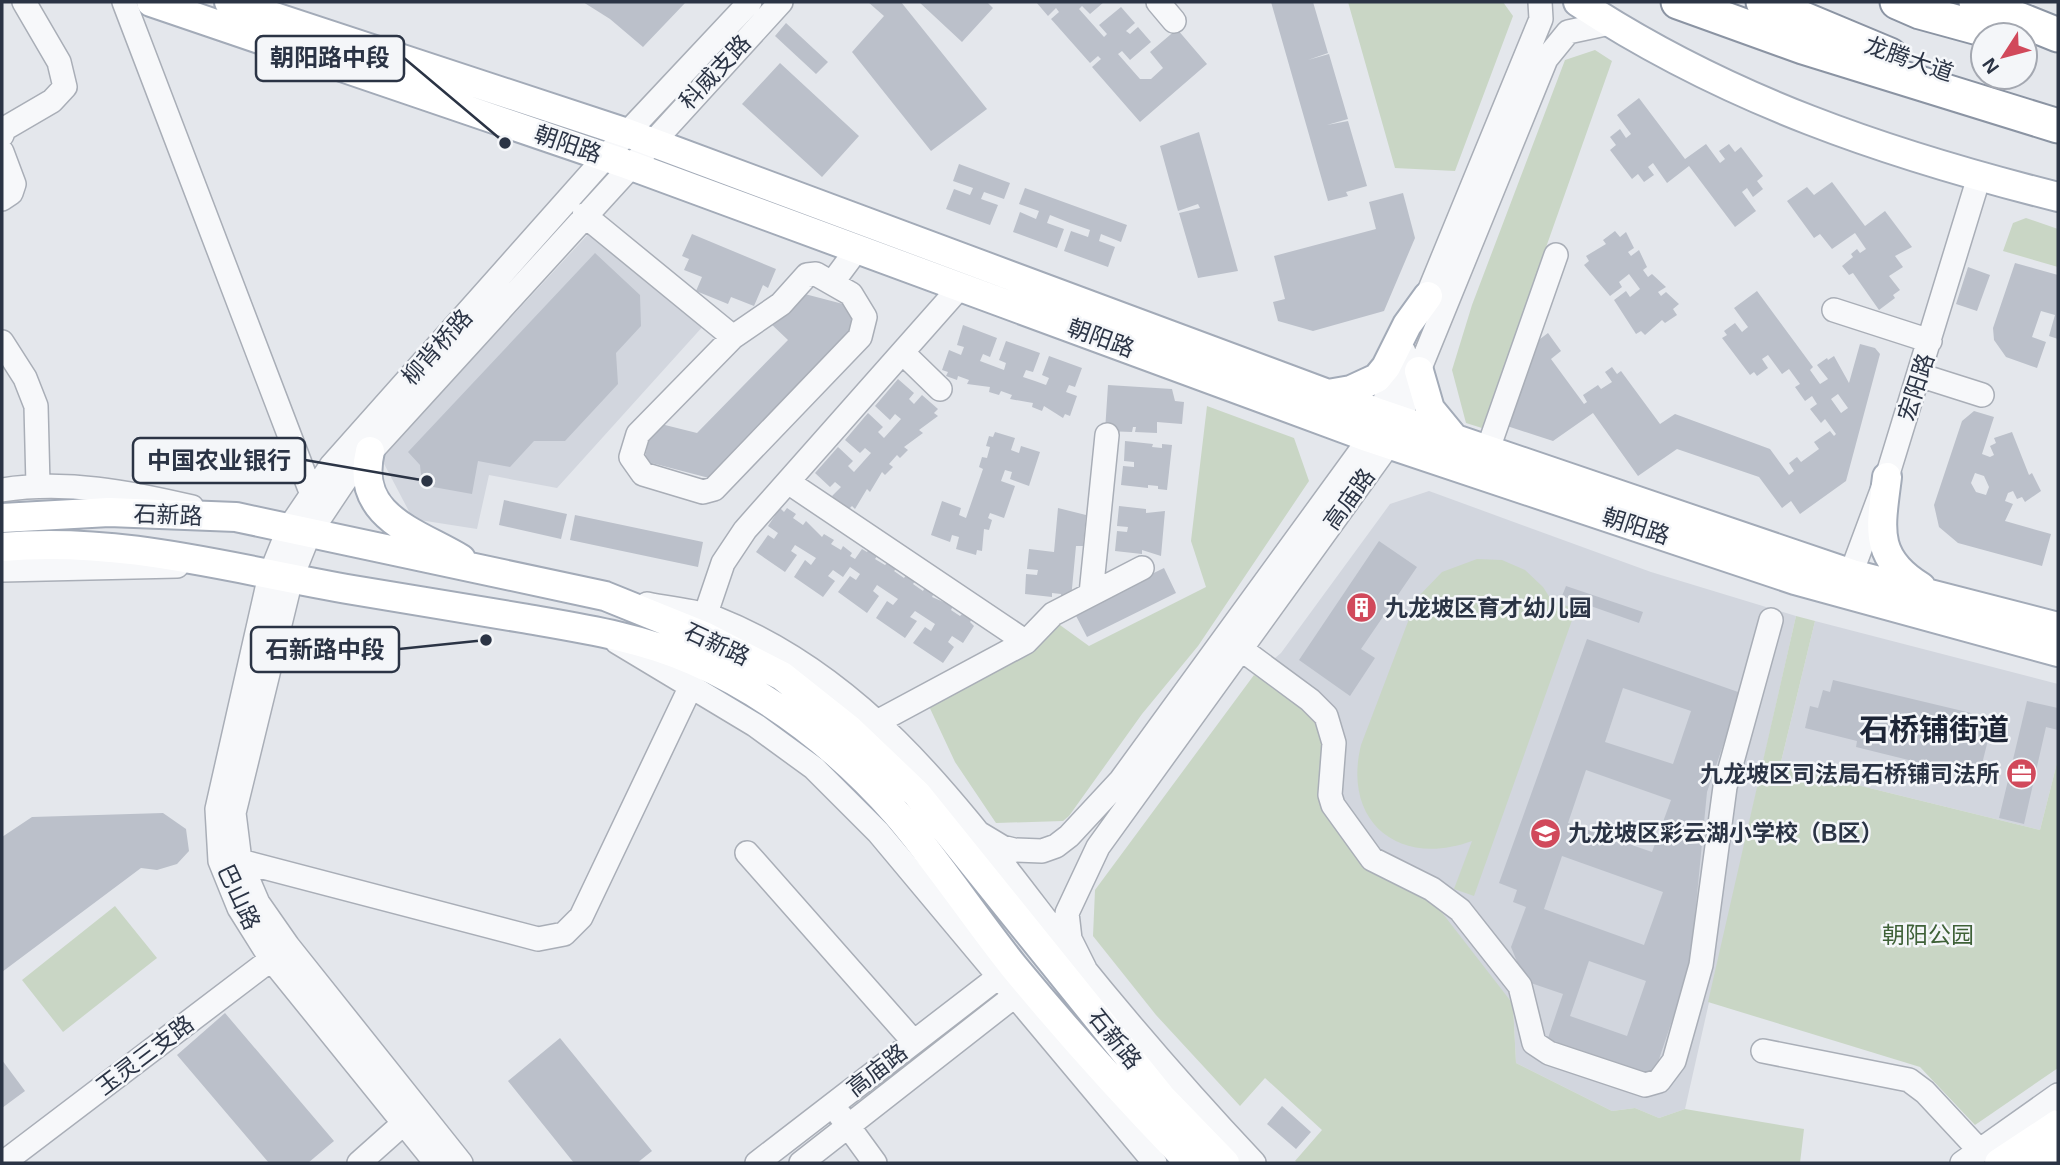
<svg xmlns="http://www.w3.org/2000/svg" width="2060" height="1165" font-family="Arial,'Noto Sans SC',sans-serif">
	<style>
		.built { fill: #d2d6de }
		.green { fill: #c9d6c5 }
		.building { fill: #bbc0ca; fill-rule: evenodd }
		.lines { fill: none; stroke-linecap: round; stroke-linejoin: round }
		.minor-casing { stroke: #a9aeb7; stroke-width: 26 }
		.major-casing { stroke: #a3abb8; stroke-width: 32 }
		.highway-casing { stroke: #8b94a3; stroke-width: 37 }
		.minor { stroke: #f7f8fa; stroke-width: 23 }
		.major { stroke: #fff; stroke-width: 28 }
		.highway { stroke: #fff; stroke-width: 33 }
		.labels { text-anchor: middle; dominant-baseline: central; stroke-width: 5; stroke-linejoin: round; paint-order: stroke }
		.street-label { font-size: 23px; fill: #2b3445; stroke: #f4f6f9 }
		.poi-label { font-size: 23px; font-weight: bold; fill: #2b3445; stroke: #f4f6f9; text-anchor: start }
		.park-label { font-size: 23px; fill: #3f6138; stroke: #f4f6f9 }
		.district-label { font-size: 30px; font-weight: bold; fill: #1d2536; stroke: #f4f6f9 }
		.leader { fill: none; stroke: #2b3445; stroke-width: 2.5 }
		.callout-dot { fill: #2b3445; stroke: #f4f6f9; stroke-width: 2.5 }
		.callout { fill: #f4f6f9; stroke: #2b3445; stroke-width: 2.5 }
		.callout-label { font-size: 24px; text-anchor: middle; font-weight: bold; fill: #2b3445 }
	</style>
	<rect width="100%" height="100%" fill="#e4e7ec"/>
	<path class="built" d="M592 230 705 324 557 488 489 475 477 529 413 519 381 458Z
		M1429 491 1651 572 1796 616 1685 1109 1659 1118 1635 1108 1612 1111 1516 1063 1513 1004 1414 887 1369 871 1318 795 1323 759 1301 706 1255 675 1281 653 1390 504Z
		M1815 621 2058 684V759L2040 830 1780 766Z"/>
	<path class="green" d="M1348 2H1503L1513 16 1455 171 1395 168Z
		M1595 50 1612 61 1482 428 1466 423 1452 370 1472 305 1565 60Z
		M2026 218 2058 229V267L2003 251 2013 223Z
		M1207 406 1294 438 1309 481 1198 646 1142 714 1069 816 1063 821 996 823 955 762 927 702 1053 620 1089 646 1206 587 1191 541Z
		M1477 559 1502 560 1525 570 1543 587 1552 601 1576 609 1474 896 1454 889 1472 841C1399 868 1342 822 1361 745L1417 598 1442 572Z
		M1796 616 1815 621 1780 766 2040 830 2058 759V1068L1975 1125 1920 1067 1708 1002Z
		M1254 675C1317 716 1330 717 1318 795L1369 871 1414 887 1433 901 1513 1004 1516 1063 1612 1111 1635 1108 1659 1118 1685 1109 1804 1129 1800 1163H1298L1295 1161 1322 1130 1265 1078 1240 1106 1156 1015 1093 936 1095 890Z
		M115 906 157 958 63 1032 22 980Z"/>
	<path class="building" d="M583 2H686L643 47 610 19Z
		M868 2H901L987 109 931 151 852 52 884 16Z
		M919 2H987L993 8 962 42Z
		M1036 2H1104L1090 14 1082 6 1079 9 1104 37 1107 34 1099 25 1121 7 1135 23 1126 31 1130 34 1138 27 1151 42 1130 60 1122 51 1118 54 1140 79H1151L1163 68 1150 52 1177 29 1207 64 1140 122 1092 67 1101 59 1098 56 1090 63 1051 19 1059 12 1056 8 1048 16Z
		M1271 2H1313L1328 53 1308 60 1329 54 1348 119 1327 125 1348 121 1367 186 1346 192 1348 196 1328 201Z
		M786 23 828 62 816 74 775 36Z
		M780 63 859 136 822 177 742 104Z
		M1639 98 1685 159 1706 144 1720 163 1725 159 1719 151 1729 144 1735 152 1741 147 1763 176 1757 181 1763 189 1753 197 1747 188 1742 192 1756 211 1735 227 1689 166 1667 183 1653 163 1648 167 1654 175 1644 182 1638 174 1632 179 1610 150 1616 145 1610 137 1620 129 1626 138 1631 134 1617 115Z
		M1199 132 1238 271 1198 278 1179 213 1200 208 1198 204 1178 211 1160 146Z
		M959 164 1010 183 1004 199 984 192 981 199 998 205 990 225 946 209 954 189 970 195 973 188 953 181Z
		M1832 182 1865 226 1885 211 1912 247 1895 256 1903 267 1889 276 1900 290 1893 295 1895 298 1879 310 1853 273 1849 275 1842 266 1853 257 1851 254 1857 249 1860 253 1866 249 1855 233 1832 249 1820 234 1814 238 1787 201 1807 187 1814 195Z
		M1025 188 1127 225 1121 242 1101 234 1099 241 1115 247 1108 267 1064 251 1071 231 1088 237 1090 230 1070 223 1050 215 1047 223 1064 229 1057 248 1013 232 1020 212 1036 219 1039 211 1019 204Z
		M1403 193 1415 238 1384 311 1313 331 1278 321 1273 302 1285 299 1274 256 1376 229 1369 202Z
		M1615 231 1620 237 1626 232 1634 248 1628 252 1631 256 1639 250 1647 267 1643 270 1648 277 1652 274 1666 287 1658 292 1661 296 1666 292 1679 304 1673 309 1677 315 1665 323 1662 320 1645 335 1641 331 1636 334 1614 300 1626 291 1630 297 1640 289 1629 274 1619 282 1622 287 1610 296 1584 265 1589 261 1586 256 1606 244 1603 240Z
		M692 234 776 269 768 288 763 285 754 306 731 297 728 304 696 291 702 277 684 270 689 259 682 256Z
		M595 253 640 295 641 326 616 353 618 384 565 441H534L510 467 478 461 472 494 422 485 420 465 408 452Z
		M2015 263 2058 275V339L2049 336 2055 315 2041 311 2032 337 2046 342 2037 368 2006 357 1994 340 1993 328Z
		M1968 267 1990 275 1977 311 1956 304Z
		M1757 291 1813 367 1810 370 1820 384 1828 379 1817 365 1827 358 1828 360 1834 356 1849 383 1860 344 1875 348 1880 354 1846 481 1800 514 1791 501 1782 508 1759 477 1677 449 1638 476 1593 413 1553 441 1504 425 1532 345 1548 333 1561 351 1551 359 1584 404 1587 402 1583 395 1598 385 1601 389 1612 382 1605 372 1612 367 1617 374 1621 371 1660 424 1675 414 1770 449 1789 475 1794 471 1789 463 1797 457 1801 462 1819 449 1814 442 1830 431 1834 436 1836 434 1825 419 1821 423 1810 409 1817 404 1812 396 1805 401 1795 387 1800 384 1789 369 1782 374 1768 355 1762 359 1768 368 1757 376 1754 372 1750 375 1722 338 1727 335 1724 331 1735 323 1742 332 1748 327 1734 308ZM1838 394 1848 408 1841 413 1831 399Z
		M801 293 843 304 850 310 854 327 709 478 644 461 653 422 697 433 788 340 769 322Z
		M963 325 997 338 990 357 983 354 980 361 1004 370 1006 363 999 360 1006 341 1040 353 1033 372 1026 370 1023 377 1035 381 1046 385 1049 378 1042 375 1049 356 1082 368 1075 387 1069 385 1066 392 1077 396 1070 416 1065 414 1063 418 1044 406 1042 411 1032 407 1033 403 1010 399 1012 395 1001 391 999 395 989 392 990 387 967 384 969 380 958 376 957 380 946 376 948 372 942 370 949 350 961 355 964 347 957 345Z
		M898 379 914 393 909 399 914 404 922 395 938 409 934 413 938 416 919 430 923 433 904 447 908 450 900 458 897 455 889 464 893 467 885 475 882 472 870 492 867 489 855 509 852 506 848 510 832 496 841 487 835 482 830 487 815 473 838 447 853 461 848 466 854 472 871 453 865 448 860 453 845 440 868 413 883 427 878 432 884 438 901 419 895 414 890 420 875 406Z
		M1108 385 1172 389 1175 401 1184 402 1182 424 1157 422V433L1135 432 1136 427H1133L1132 432 1105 431Z
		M1974 411 1994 417 1982 454 1990 457 1994 455 1990 446 1996 443 1994 438 2012 432 2029 475 2032 473 2041 491 2025 502 2022 497 2017 499 2013 491 2008 493 2005 501 2013 504 2005 521 2051 534 2042 566 1958 543 1939 527 1934 505 1962 421ZM1975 473 1984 476 1989 487 1986 495 1976 492 1971 483Z
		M995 432 1015 438 1011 450 1019 453 1021 446 1040 452 1029 486 1010 479 1012 472 1005 470 1001 481 1015 486 1004 518 990 513 988 518 992 520 989 530 984 529 982 551 977 550 976 555 956 549 959 537 952 535 950 542 931 535 942 501 961 508 959 515 966 518 983 469 979 467 982 457 987 458 990 447 986 446 989 436 993 437Z
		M1125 441 1153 444 1152 447 1162 448V444L1172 445 1167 490 1158 489V486L1148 485V488L1121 485 1123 466 1134 467V462L1124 461Z
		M504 500 567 514 561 539 499 525Z
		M1119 506 1146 509V513L1165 511 1161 556 1142 550V554L1115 551 1117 531 1127 532 1128 527 1117 526Z
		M780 508 784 512 787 508 796 514 793 518 803 525 806 521 822 537 824 534 834 540 831 544 841 550 843 546 852 553 850 556 855 559 862 549 867 552 869 549 878 555 875 559 885 565 888 562 897 568 894 571 904 578 907 574 916 580 913 584 923 591 925 587 934 593 932 597 953 606 951 610 960 616 963 613 972 619 970 622 974 626 963 643 952 636 948 642 954 647 943 663 913 643 925 627 931 631 935 624 915 611 910 617 917 621 905 638 876 618 887 601 893 605 898 599 877 585 873 591 879 596 867 613 838 592 850 576 856 580 860 574 850 567 843 577 833 570 828 576 835 581 823 597 794 577 805 560 811 565 816 558 795 545 791 551 797 555 785 572 756 552 768 535 774 539 778 533 768 526Z
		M1058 508 1086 515 1083 546H1076L1071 599 1061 597V594L1052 593V597L1025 594 1026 574 1037 575 1038 570 1027 569 1029 549 1054 552Z
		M575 515 703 542 698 567 570 540Z
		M1379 541 1417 567 1361 649 1375 658 1350 696 1299 660Z
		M1164 568 1176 593 1087 637 1074 612Z
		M1566 586 1643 612 1639 623 1562 596Z
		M1587 639 1741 693 1707 792 1690 967 1653 1077 1547 1041 1563 994 1525 981 1511 947 1526 907 1513 902 1517 890 1499 883ZM1623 688 1691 711 1673 764 1605 742ZM1586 770 1671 800 1652 852 1568 823ZM1562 856 1663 892 1644 945 1544 909ZM1589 961 1646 981 1627 1036 1570 1016Z
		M1833 680 1971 713 1991 728 1980 772 1966 769 1965 774 1856 747 1857 741 1805 728 1810 706 1818 708 1823 690 1830 692Z
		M2027 701 2058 708V730L2046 727 2024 824 1999 818Z
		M163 813 186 829 189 851 177 864 157 870 141 868 2 972V837L32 817Z
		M225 1013 334 1141 308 1163H269L177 1055Z
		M560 1038 652 1151 637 1163H574L508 1081Z
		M2 1060 25 1091 2 1108Z
		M1282 1106 1311 1132 1296 1149 1267 1124Z"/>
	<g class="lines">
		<defs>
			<path id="minor" d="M124 2 311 492
				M1158 2 1174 21
				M2 135 4 129 52 101 65 87 59 62 24 2
				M2 152 14 184 11 193 2 199
				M584 215 733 337
				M816 274 851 294 865 317 860 337 714 489 703 492 643 474 631 457 638 434 733 337 781 304 807 275Z
				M832 283 858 248
				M1834 310 1930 341
				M1421 311 1541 19 1540 2
				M2 342 25 378 36 406 38 485
				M903 353 940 389
				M1919 375 1982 395
				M1488 449 1556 255
				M788 482 1026 642
				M2 490C67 480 128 492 192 507
				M2 570 177 566
				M1846 587 1887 477 1979 177
				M1091 594 1107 435
				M647 604C669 609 694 610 715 618 877 682 970 823 1073 955 1131 1027 1191 1096 1254 1163
				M705 616 723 563 745 530 961 286
				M617 642 755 725 814 768 878 832 1155 1163
				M1241 649 1310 700 1326 716 1334 743 1330 795 1333 805 1372 859 1432 889 1460 910 1520 986 1534 1043 1549 1053 1645 1085 1659 1081 1674 1061 1701 965 1725 787 1771 620
				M879 721 1026 642 1053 614 1142 568
				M977 832 1002 847 1014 850 1042 851 1056 846 1069 836 1121 780 1370 438 1404 352
				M747 853 914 1042
				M240 861 538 939 564 934 581 917 691 686
				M1085 969 1070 939 1067 913 1098 847 1389 444 1546 59 1568 32 1610 23
				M1763 1051 1909 1080 1925 1092 1980 1151
				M840 1115 875 1163
				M3 1163 282 951
				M359 1163 414 1114
				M436 1163 271 959 239 908 220 861 217 809 270 575 289 528 331 466 627 133 750 2
				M461 1163 288 946 258 903 240 861 234 813 291 579 309 534 345 480 781 2
				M757 1163 997 978
				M801 1163 1013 997
				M1962 1163 2058 1095"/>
			<path id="major" d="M151 2 629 165 1370 438 1795 580 2058 652
				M229 2 627 133 1379 413 1852 574 2058 627
				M1578 2C1727 100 1887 154 2058 197
				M1419 371 1430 409 1453 437
				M1328 394 1351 390 1377 378 1386 367 1407 325 1428 296
				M370 451C354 517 416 532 461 559
				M1887 477C1881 527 1872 557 1921 587
				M2 518 109 512 236 517 605 596 704 636 782 676 850 730 917 794 1162 1098 1225 1163
				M2 547C122 536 236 570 353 590 410 599 466 609 522 618 579 628 641 637 694 661 771 695 842 751 897 814 939 863 974 917 1014 967 1070 1035 1129 1100 1190 1163
				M1999 1163 2058 1124
				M2040 1163 2058 1151"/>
			<path id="highway" d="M1678 2 1803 47 2058 126
				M1763 2 1890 55
				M1897 2 1920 12 2004 35
				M1976 2 2058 35"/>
		</defs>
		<use href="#minor" class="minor-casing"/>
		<use href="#major" class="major-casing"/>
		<use href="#highway" class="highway-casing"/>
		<use href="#minor" class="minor"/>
		<use href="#major" class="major"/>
		<use href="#highway" class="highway"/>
	</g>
	<defs>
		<symbol id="building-disc" viewBox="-11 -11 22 22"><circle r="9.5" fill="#d1495b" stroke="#f4f6f9"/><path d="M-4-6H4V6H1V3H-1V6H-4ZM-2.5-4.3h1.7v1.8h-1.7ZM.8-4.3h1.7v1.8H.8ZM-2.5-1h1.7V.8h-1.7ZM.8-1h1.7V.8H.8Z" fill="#fff"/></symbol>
		<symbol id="office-disc" viewBox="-11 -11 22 22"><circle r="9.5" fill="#d1495b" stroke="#f4f6f9"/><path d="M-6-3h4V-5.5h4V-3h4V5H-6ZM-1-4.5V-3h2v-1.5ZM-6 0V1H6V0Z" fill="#fff"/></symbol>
		<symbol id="school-disc" viewBox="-11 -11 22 22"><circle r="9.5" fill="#d1495b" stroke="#f4f6f9"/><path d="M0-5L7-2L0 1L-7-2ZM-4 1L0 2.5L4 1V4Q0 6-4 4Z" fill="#fff"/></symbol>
	</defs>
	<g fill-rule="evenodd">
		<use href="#building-disc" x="1344" y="590" width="35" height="35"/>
		<use href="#office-disc" x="2004" y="756" width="35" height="35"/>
		<use href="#school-disc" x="1528" y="816" width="35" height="35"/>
	</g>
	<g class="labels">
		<g class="street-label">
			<text transform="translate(1909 59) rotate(19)">龙腾大道</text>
			<text transform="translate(715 72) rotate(-47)">科威支路</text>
			<text transform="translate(568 144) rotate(19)">朝阳路</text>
			<text transform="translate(1101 338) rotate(20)">朝阳路</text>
			<text transform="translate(437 347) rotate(-48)">柳背桥路</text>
			<text transform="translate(1916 387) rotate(-72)">宏阳路</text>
			<text transform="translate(1349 499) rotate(-54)">高庙路</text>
			<text transform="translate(168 515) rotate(2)">石新路</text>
			<text transform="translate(1636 526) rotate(18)">朝阳路</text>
			<text transform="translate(717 644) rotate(25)">石新路</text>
			<text transform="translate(239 897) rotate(65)">巴山路</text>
			<text transform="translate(1115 1039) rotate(51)">石新路</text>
			<text transform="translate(145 1055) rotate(-37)">玉灵三支路</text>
			<text transform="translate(877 1070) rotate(-38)">高庙路</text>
		</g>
		<g class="poi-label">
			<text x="1385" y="608">九龙坡区育才幼儿园</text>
			<text x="1999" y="774" text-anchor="end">九龙坡区司法局石桥铺司法所</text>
			<text x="1568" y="833">九龙坡区彩云湖小学校（B区）</text>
		</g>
		<g class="park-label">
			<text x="1928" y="935">朝阳公园</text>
		</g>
		<g class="district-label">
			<text x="1934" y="729">石桥铺街道</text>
		</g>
	</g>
	<path class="leader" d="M505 143L404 58M427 481L305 460M486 640L399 649"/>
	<g class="callout-dot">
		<circle cx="505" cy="143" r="7"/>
		<circle cx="427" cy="481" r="7"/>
		<circle cx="486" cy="640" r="7"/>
	</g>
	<g class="callout">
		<rect x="256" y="36" width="148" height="45" rx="7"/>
		<rect x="133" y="438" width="172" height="45" rx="7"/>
		<rect x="251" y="627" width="148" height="45" rx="7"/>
	</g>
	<g class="callout-label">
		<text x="330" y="66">朝阳路中段</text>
		<text x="219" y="469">中国农业银行</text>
		<text x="325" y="658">石新路中段</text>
	</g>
	<rect width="2060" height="1165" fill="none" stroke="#2b3445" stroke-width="7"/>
	<g transform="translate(2004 56) rotate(234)"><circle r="33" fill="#f4f6f9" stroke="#a4a8b1" stroke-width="2"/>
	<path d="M0-5L12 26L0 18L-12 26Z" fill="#d1495b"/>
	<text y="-10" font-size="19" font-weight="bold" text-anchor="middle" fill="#2b3445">N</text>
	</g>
</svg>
